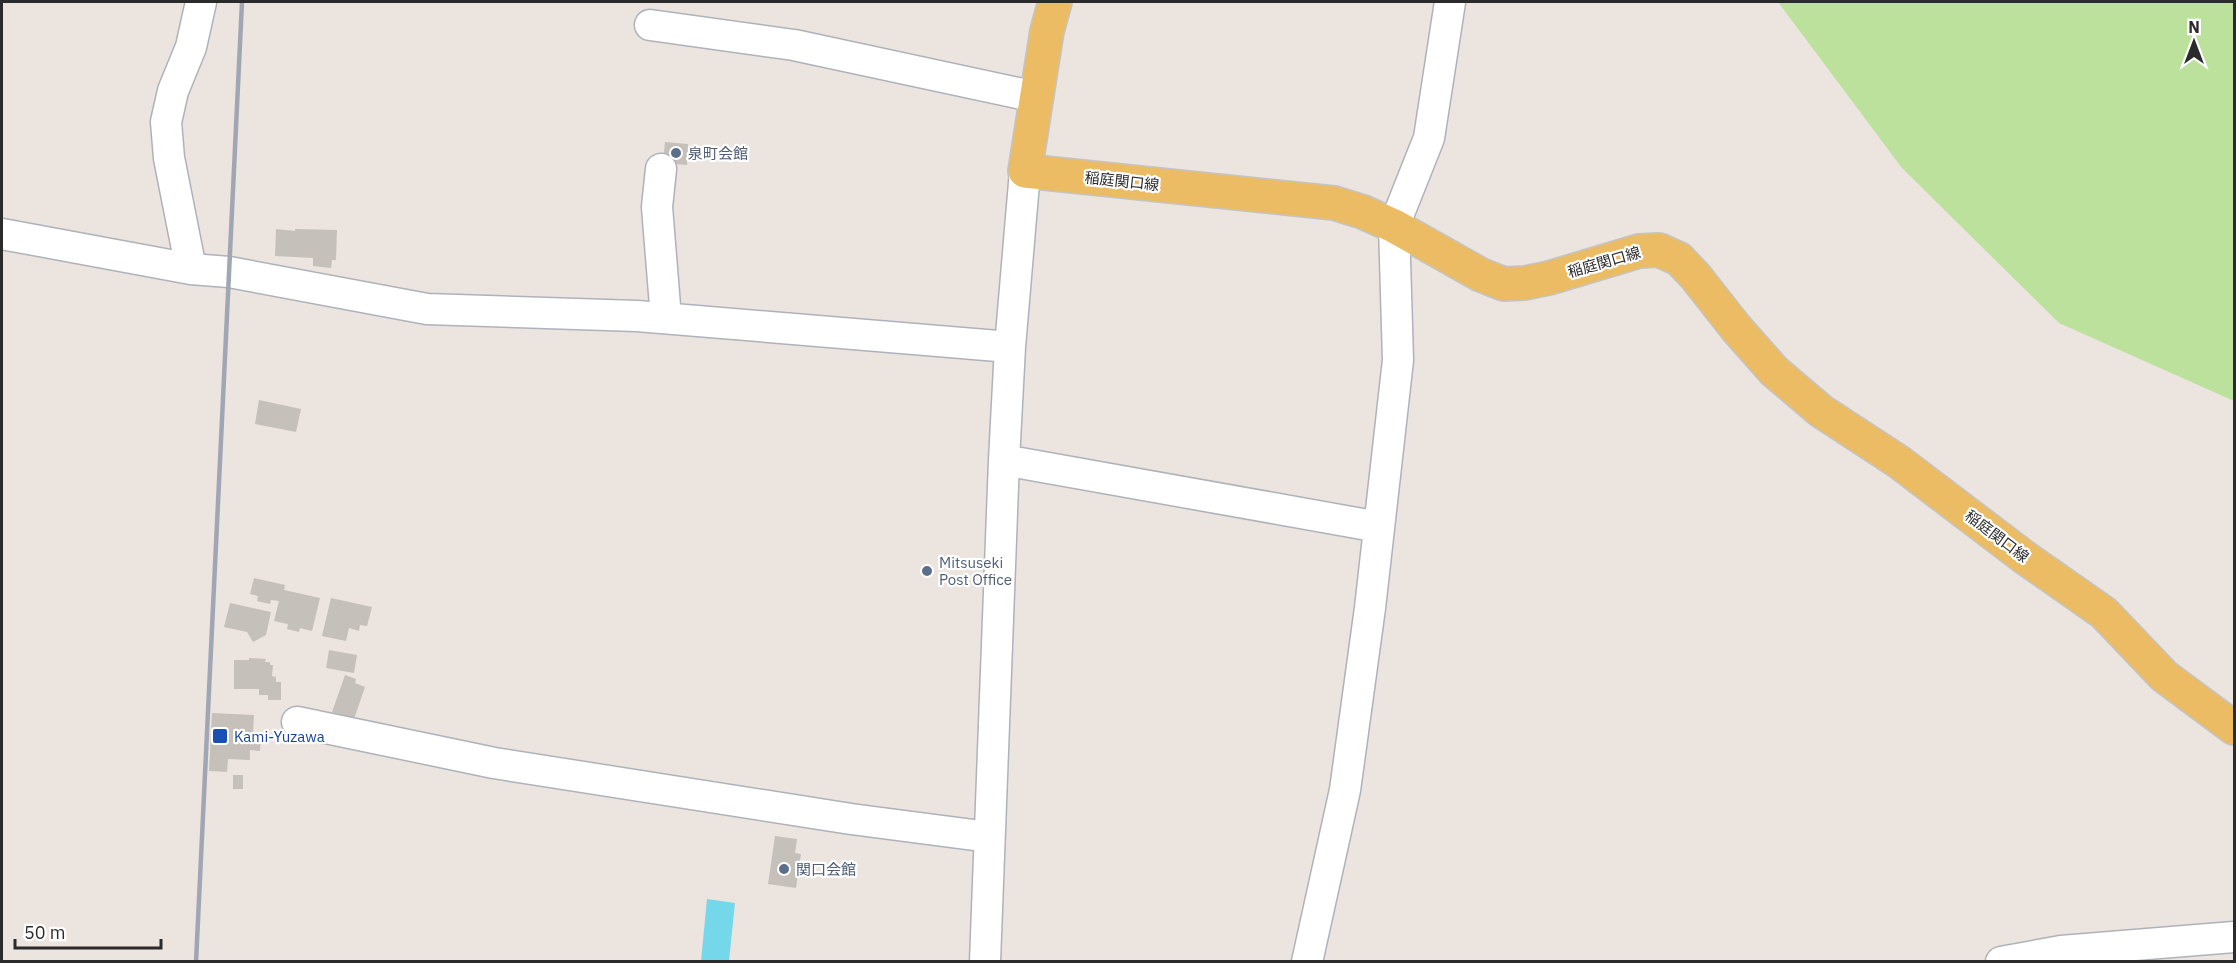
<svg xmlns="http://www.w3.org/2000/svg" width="2236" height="963" font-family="'IBM Plex Sans','Noto Sans JP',sans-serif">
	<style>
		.green { fill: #bbe19d }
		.water { fill: #75d8ea }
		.building { fill: #c5c0b9 }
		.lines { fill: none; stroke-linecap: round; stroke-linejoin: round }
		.minor-casing { stroke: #aeb2bb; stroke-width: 33 }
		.major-casing { stroke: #c4c4c4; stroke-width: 36 }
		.minor { stroke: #fff; stroke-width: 30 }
		.major { stroke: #ebbc64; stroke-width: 33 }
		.rail { stroke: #a1a6b4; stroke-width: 4.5 }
		.service-dot { fill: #5c6f8a; stroke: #fff; stroke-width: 2 }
		.transit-dot { fill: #1a4fb4; stroke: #fff; stroke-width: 2 }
		.labels { text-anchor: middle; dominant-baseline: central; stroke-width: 4.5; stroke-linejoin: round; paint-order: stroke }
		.service-label { font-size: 15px; fill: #4e5e75; stroke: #fff; text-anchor: start }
		.street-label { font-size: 15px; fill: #2b2b2b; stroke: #fff }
		.transit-label { font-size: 15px; fill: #164399; stroke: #fff; text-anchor: start }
	</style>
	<rect width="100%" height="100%" fill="#ece4de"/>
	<path class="green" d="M1778 2H2234V401L2059 323 1902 168Z"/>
	<path class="water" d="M707 899 735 903 729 961H701Z"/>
	<path class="building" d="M665 142 688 144 687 165 663 163Z
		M276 229 295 231V229L337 230 336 260H332L331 268 313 266V258L275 256Z
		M259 400 301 409 296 432 255 424Z
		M254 578 285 585 284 590 320 598 312 631 300 628 299 632 287 629 288 624 274 621 279 601 271 600 270 604 257 601 258 596 250 594Z
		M331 598 372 607 367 626 360 625 359 631 349 628 346 641 322 636Z
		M230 603 271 612 266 635 253 642 247 632 224 627Z
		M329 650 357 655 354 673 326 668Z
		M249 658 266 659 265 662H270V665H273L272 676 276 677V682H281V700H268V695H259V689H234V660H249Z
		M345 675 356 679 355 683 365 687 354 719 332 712Z
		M212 713 254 715 253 733H261L260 751 250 750V760L228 759 227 772 209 771Z
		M233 775H243V789H233Z
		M775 836 797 839 795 853 801 854 796 888 768 884Z"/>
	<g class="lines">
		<defs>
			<path id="minor" d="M650 25 794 45 1036 97
				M661 169 657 207 666 318
				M2 234 191 269 229 272 427 309 637 316 1010 347
				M191 269 169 158 166 122 173 91 191 47 201 2
				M1004 460 1379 527
				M297 722 494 763 851 819 989 837
				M985 962 1004 460 1010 347 1025 171
				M1307 962 1345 790 1370 608 1398 360 1394 226 1429 138 1450 2
				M2001 962 2061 951 2234 937"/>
			<path id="major" d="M1055 2 1047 31 1025 171 1334 203 1363 212 1394 226 1481 275 1504 284 1525 283 1549 278 1639 251 1659 250 1679 259 1696 277 1736 328 1774 371 1821 411 1899 462 2024 557 2104 613 2164 676 2234 728"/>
		</defs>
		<use href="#minor" class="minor-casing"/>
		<use href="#major" class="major-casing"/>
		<use href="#minor" class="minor"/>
		<use href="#major" class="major"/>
		<path class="rail" d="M196 962 242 2"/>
	</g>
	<g class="service-dot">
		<circle cx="676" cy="153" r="6"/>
		<circle cx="927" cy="571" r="6"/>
		<circle cx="784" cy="869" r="6"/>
	</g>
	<rect class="transit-dot" x="212" y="728" width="16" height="16" rx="3"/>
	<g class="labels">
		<g class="service-label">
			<text x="688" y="153">泉町会館</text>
			<text x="939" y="562">Mitsuseki<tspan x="939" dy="17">Post Office</tspan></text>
			<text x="796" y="869">関口会館</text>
		</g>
		<g class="street-label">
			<text transform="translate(1122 181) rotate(6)">稲庭関口線</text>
			<text transform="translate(1604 262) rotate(-16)">稲庭関口線</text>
			<text transform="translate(1997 536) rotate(37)">稲庭関口線</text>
		</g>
		<g class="transit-label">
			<text x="234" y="736">Kami-Yuzawa</text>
		</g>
	</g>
	<rect width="2236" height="963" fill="none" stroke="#2b2b2b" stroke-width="6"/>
	<g transform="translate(2194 42)" stroke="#ffffff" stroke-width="4.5" paint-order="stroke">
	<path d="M0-4.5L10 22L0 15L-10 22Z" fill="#2b2b2b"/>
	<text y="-9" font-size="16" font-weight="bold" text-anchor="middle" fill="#2b2b2b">N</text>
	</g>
	<path d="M15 939v9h146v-9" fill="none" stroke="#2b2b2b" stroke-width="3"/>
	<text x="24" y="939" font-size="18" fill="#2b2b2b" stroke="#ffffff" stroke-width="4.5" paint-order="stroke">50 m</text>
</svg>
